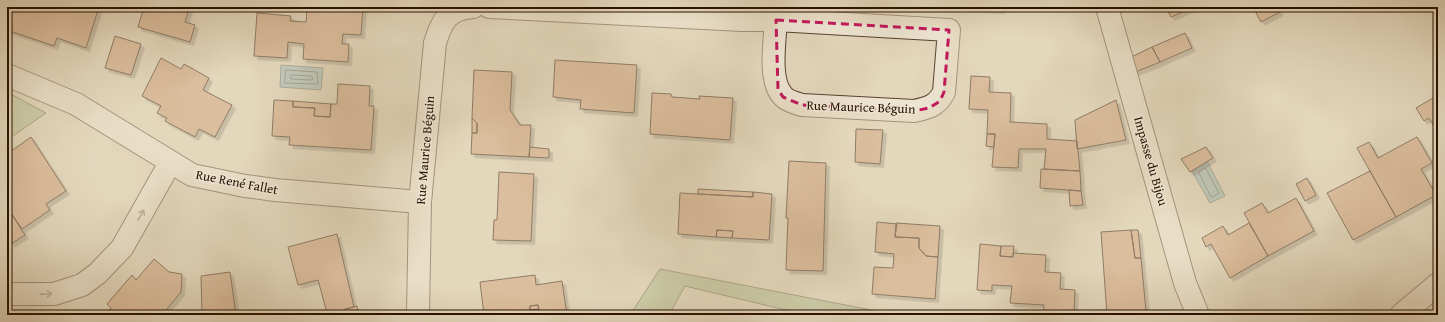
<svg xmlns="http://www.w3.org/2000/svg" width="1445" height="322" font-family="'Gentium Book Plus',serif">
	<style>
		.green { fill: #b0bf93; stroke: #6c684a }
		.water { fill: #97b8b8; stroke: #6b756e }
		.lines { fill: none; stroke-linecap: round; stroke-linejoin: round }
		.shore { stroke: #60645c; stroke-width: 1 }
		.building { fill: #d19f79; stroke: #291000; filter: url(#shadow) }
		.minor-casing { stroke: #58422f; stroke-width: 24 }
		.minor { stroke: #ede5d3; stroke-width: 22 }
		.oneway { stroke: #958574 }
		.marked { fill: none; stroke: #c2185b; stroke-width: 3; stroke-dasharray: 8 5; stroke-linejoin: round }
		.labels { text-anchor: middle; dominant-baseline: central; stroke-width: 3; stroke-linejoin: round; paint-order: stroke }
		.street-label { font-size: 13px; fill: #291000; stroke: #ede5d3 }
	</style>
	<defs>
		<filter id="shadow"><feDropShadow dx="3.5" dy="3.5" stdDeviation="0" flood-color="#0004"/></filter>
	</defs>
	<rect width="100%" height="100%" fill="#e3d7bc"/>
	<filter id="stains"><feTurbulence type="fractalNoise" baseFrequency=".005" numOctaves="4"/><feColorMatrix values="0 0 0 0 .2 0 0 0 0 .09 0 0 0 0 .02 0 0 0 .5 -.17"/></filter>
	<radialGradient id="worn" r=".72"><stop offset=".6" stop-color="#630" stop-opacity="0"/><stop offset="1" stop-color="#630" stop-opacity=".3"/></radialGradient>
	<path class="green" d="M7 92 46 113 7 140Z
		M660 269 897 315H807L685 286 669 315H630Z"/>
	<path class="water" d="M281 65 323 68 321 90 280 87Z
		M1207 161 1225 196 1210 203 1192 171Z"/>
	<g class="lines">
		<path class="shore" d="M286 70 317 72 318 84 285 83Z
			M292 75 311 76 313 79 311 80 291 79 290 77Z
			M1204 168 1206 169 1219 193 1213 197H1211L1199 173Z"/>
	</g>
	<path class="building" d="M7 7H99L86 48 57 38 54 46 7 30Z
		M144 7H185L189 9 185 22 195 25 190 42 138 27Z
		M326 7 363 8 361 35 343 34 342 44H349L348 62 303 59 304 44 288 42 287 58 254 56 257 13 291 16 290 21 306 22 307 9 326 11Z
		M954 7H1002L1001 10Z
		M1166 7H1194L1171 17Z
		M1253 7H1277L1280 12 1261 22Z
		M1185 33 1192 48 1160 62 1152 47Z
		M115 36 141 44 131 75 105 68Z
		M1152 47 1160 62 1133 73 1129 58Z
		M161 58 181 69 184 64 209 78 203 90 232 105 215 137 199 129 195 137 165 121 167 118 157 113 161 106 142 96Z
		M555 60 637 65 634 113 580 109 581 100 553 97Z
		M474 70 512 72 510 110 520 125H531L529 157 471 154 472 133H477V123L472 118Z
		M971 76 990 77 989 92 1011 93 1010 122 1047 124V139L1077 141 1080 171 1044 169 1046 149H1019L1018 168 992 167 995 134H987L988 110 969 109Z
		M338 84 370 86 369 106H374L371 150 289 145 290 137 272 136 274 100 293 101V107L315 108 314 116 330 117 331 104H337Z
		M652 93 671 94 672 97 700 99 699 96 733 98 730 140 650 134Z
		M1438 95V133L1429 118 1424 121 1416 108Z
		M1116 100 1126 140 1077 149 1075 120Z
		M293 101 331 104 330 117 314 116 315 108 293 107Z
		M472 118 477 123V133H472Z
		M856 129 883 130 880 164 855 162Z
		M987 134H995L994 147 986 146Z
		M31 137 66 191 46 204 50 210 22 229 7 207V154Z
		M1417 137 1432 163 1421 169 1436 195 1396 217 1357 148 1369 142 1378 158Z
		M530 147 549 149V158L529 157Z
		M1206 147 1213 158 1190 172 1181 159Z
		M789 161 826 163 823 271 786 270 788 218H786Z
		M1041 169 1080 171 1081 191 1040 188Z
		M1370 171 1396 217 1353 240 1327 193Z
		M499 172 534 174 531 241 493 240 494 220H497Z
		M1307 178 1316 195 1305 201 1296 184Z
		M698 189 753 192V197L698 194Z
		M1069 190 1081 191 1083 205 1070 206Z
		M753 192 772 194 769 240 732 238 733 231 717 230 716 237 678 234 680 193 753 197Z
		M1296 198 1314 231 1268 256 1244 213 1262 203 1268 213Z
		M7 207 25 235 11 244 9 239 7 241Z
		M877 222 897 224 895 237 919 238V248L926 256 938 257 935 299 872 294 874 267 893 268 894 254 875 252Z
		M896 223 940 226 938 257 926 256 919 248V238L895 237Z
		M1249 223 1268 256 1230 278 1211 244 1206 247 1202 238 1223 226 1228 235Z
		M717 230 733 231 732 238 716 237Z
		M1131 230H1138L1141 258H1135Z
		M1131 230 1135 258H1141L1146 311 1107 315 1101 232Z
		M337 234 354 307 345 309 346 315H320L327 313 318 280 298 285 288 247Z
		M980 244 1001 246 1000 256 1013 257V253L1046 255 1045 272 1061 273 1060 289 1075 290 1074 315H1043L1044 305 1010 303 1012 286 992 285V291L977 290Z
		M1001 246H1014L1013 257 1000 256Z
		M154 259 169 272 182 274 181 292 162 315H105L111 308 107 304 132 275 136 280Z
		M230 272 236 315H202L201 276Z
		M535 275 536 285 562 281 567 315H540L538 305 530 306V310L499 315H484L480 282Z
		M538 305 539 309 530 310V306Z
		M357 306 359 315H346L345 309Z"/>
	<g class="lines">
		<defs>
			<path id="minor" d="M489 7 742 20H776L949 30 944 92C937 106 928 108 914 111L802 105C796 103 787 101 783 96 768 81 775 40 776 20
				M1107 7 1185 283 1198 315
				M7 75 76 104 192 175 245 186 275 190 420 202
				M7 294H54L82 285 97 274 122 248 170 163
				M418 315 420 202 435 43C442 20 448 9 473 7
				M1401 315 1438 284"/>
		</defs>
		<use href="#minor" class="minor-casing"/>
		<use href="#minor" class="minor"/>
	</g>
	<defs><path id="oneway-shaft" d="M-6 0H5M1.5-3L5.5 0L1.5 3" fill="none" stroke-width="1.6" stroke-linecap="round" stroke-linejoin="round"/></defs>
	<g class="oneway">
		<use href="#oneway-shaft" transform="translate(141 215) rotate(-61)"/>
		<use href="#oneway-shaft" transform="translate(46 294) rotate(-3)"/>
	</g>
	<path d="M0 0H1445V322H0ZM776 20 949 30 944 92 940 101 929 108 914 111 802 105 783 97 778 89Z" fill="#e3d7bc" fill-opacity=".55" fill-rule="evenodd"/>
	<path class="marked" d="M776 20 949 30 944 92 940 101 929 108 914 111 802 105 783 97 778 89Z"/>
	<g class="labels">
		<g class="street-label">
			<text transform="translate(861 107) rotate(2)">Rue Maurice Béguin</text>
			<text transform="translate(425 150) rotate(-85)">Rue Maurice Béguin</text>
			<text transform="translate(1151 161) rotate(74)">Impasse du Bijou</text>
			<text transform="translate(237 182) rotate(11)">Rue René Fallet</text>
		</g>
	</g>
	<rect width="1445" height="322" fill="none" stroke="#e3d7bc" stroke-width="24"/>
	<rect x="8" y="8" width="1429" height="306" fill="none" stroke="#291000" stroke-width="2"/>
	<rect x="12" y="12" width="1421" height="298" fill="none" stroke="#291000"/>
	<rect width="100%" height="100%" filter="url(#stains)"/>
	<rect width="100%" height="100%" fill="url(#worn)"/>
</svg>
